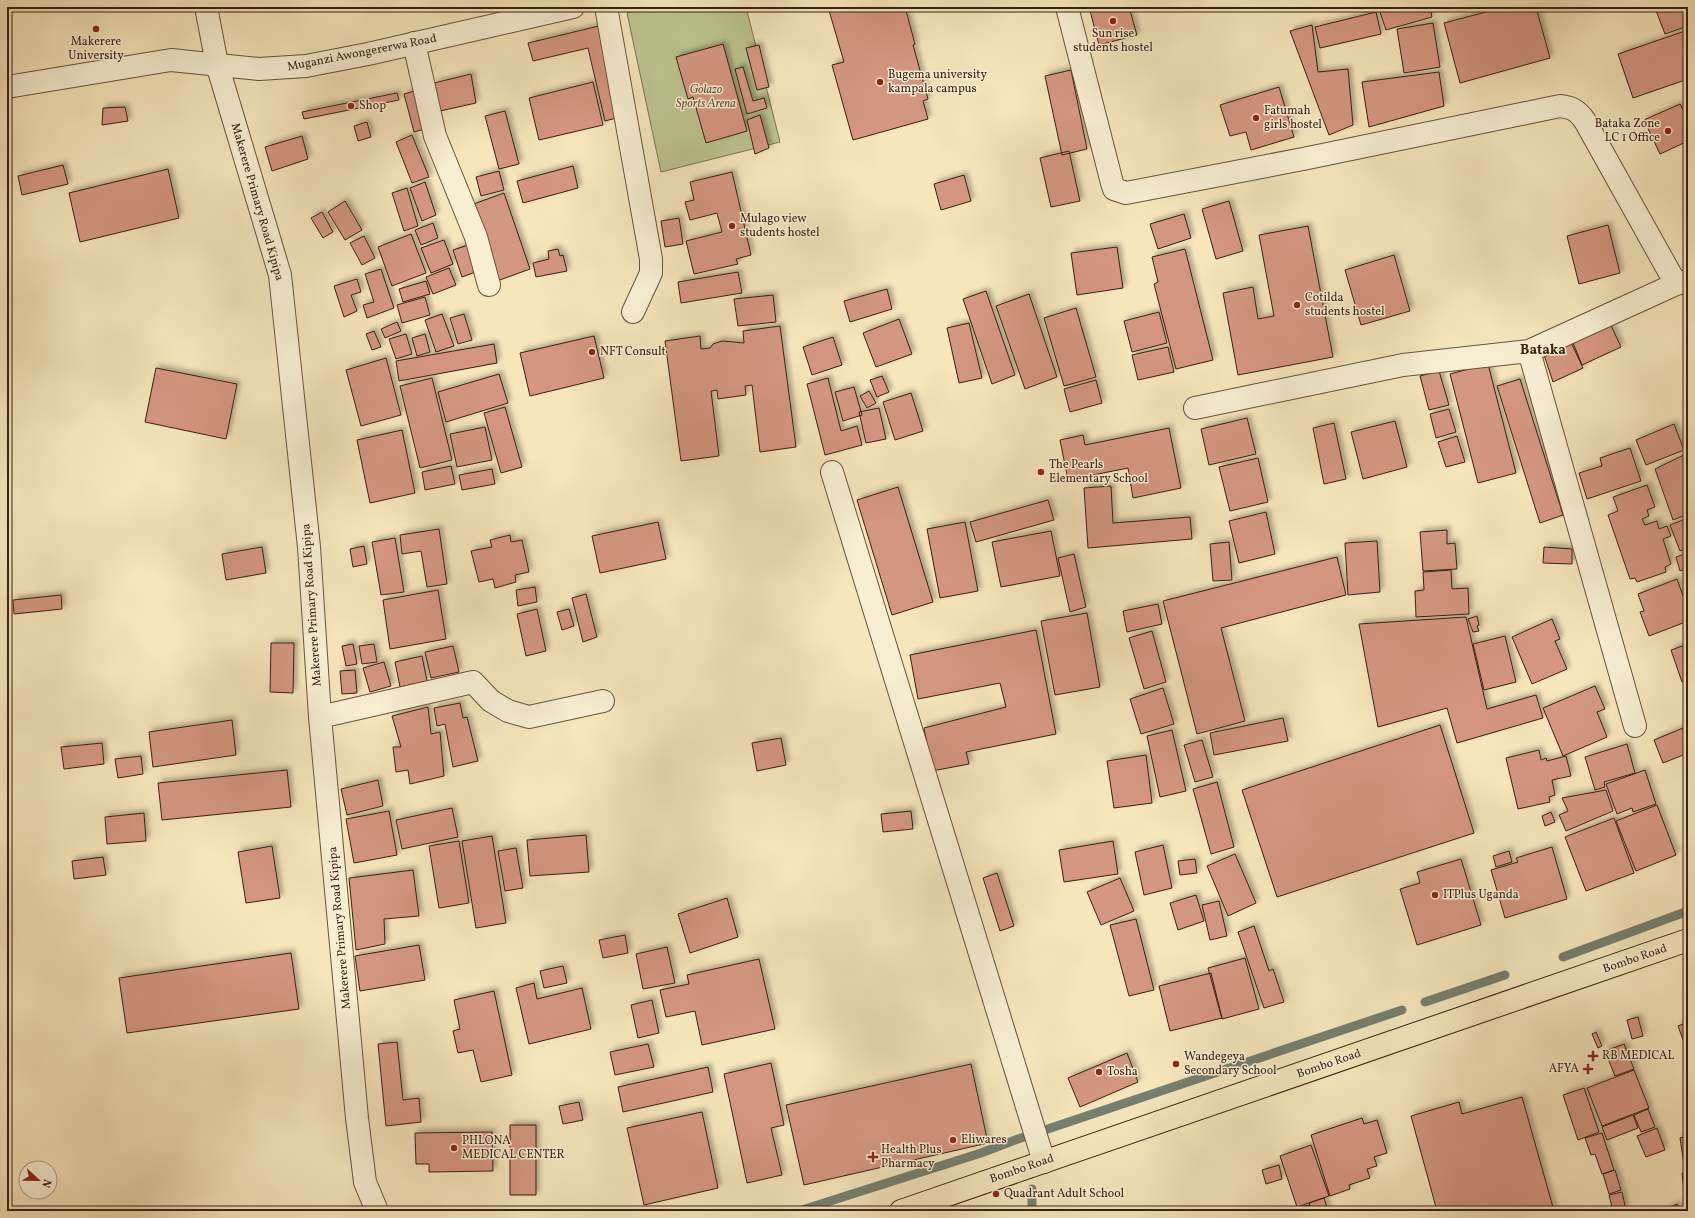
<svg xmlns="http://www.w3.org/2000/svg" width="1695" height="1218" font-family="Vollkorn,serif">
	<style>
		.green { fill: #bcc590; stroke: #7a7252 }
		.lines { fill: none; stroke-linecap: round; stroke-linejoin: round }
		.stream { stroke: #748071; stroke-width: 9 }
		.building { fill: #d59681; stroke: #392014; filter: url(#shadow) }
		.minor-casing { stroke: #68523e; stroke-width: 24 }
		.tertiary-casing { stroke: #68523e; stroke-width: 24 }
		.primary-casing { stroke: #392014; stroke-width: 24 }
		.minor { stroke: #f8efd3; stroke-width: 22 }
		.tertiary { stroke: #f8efd3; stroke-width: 22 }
		.primary { stroke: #f5e6bc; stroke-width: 22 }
		.poi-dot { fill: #8f2418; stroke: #f8efd3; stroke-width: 1.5 }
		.labels { text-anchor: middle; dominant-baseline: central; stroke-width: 3; stroke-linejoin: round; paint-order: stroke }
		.poi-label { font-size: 12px; fill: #392014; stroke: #f8efd3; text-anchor: start }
		.street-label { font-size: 12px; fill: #392014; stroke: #f8efd3 }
		.park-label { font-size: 12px; font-style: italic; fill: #605239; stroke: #f8efd3 }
		.quarter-label { font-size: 14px; font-weight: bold; fill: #392014; stroke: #f8efd3 }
	</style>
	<defs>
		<filter id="shadow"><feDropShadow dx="3.5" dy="-3.5" stdDeviation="2" flood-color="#0004"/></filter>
	</defs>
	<rect width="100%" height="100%" fill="#f5e6bc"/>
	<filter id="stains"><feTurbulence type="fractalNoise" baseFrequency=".005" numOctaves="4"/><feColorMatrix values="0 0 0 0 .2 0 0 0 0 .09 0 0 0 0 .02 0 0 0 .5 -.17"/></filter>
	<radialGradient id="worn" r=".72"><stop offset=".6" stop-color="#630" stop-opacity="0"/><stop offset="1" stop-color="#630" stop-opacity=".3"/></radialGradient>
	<path class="green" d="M652 7H746L780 142 661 172 627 13Z"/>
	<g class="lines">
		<path class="stream" d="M1563 957 1688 911
			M1425 1002 1505 975
			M1032 1189V1211
			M799 1211 981 1153 1018 1139 1402 1010"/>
	</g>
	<path class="building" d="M828 7H905L915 44 913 45 928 99 923 101 928 119 853 140 832 65 844 62Z
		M1089 7H1129L1137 35 1099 45Z
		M1386 7H1430L1432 17 1386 30 1379 9Z
		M1505 7H1536L1550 58 1460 83 1444 23Z
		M1657 7H1688V26L1665 34 1655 8Z
		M1376 12 1381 34 1320 48 1315 27Z
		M1433 23 1440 67 1404 73 1397 29Z
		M1312 25 1318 72 1348 69 1353 125 1329 135 1290 31Z
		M599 26 620 117 605 121 588 48 533 61 528 43Z
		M1688 30V79L1633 98 1618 54Z
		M723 44 747 131 706 143 693 97 688 99 676 57Z
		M759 45 769 87 757 90 746 48Z
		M743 67 753 101 764 98 767 108 747 114 735 69Z
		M1071 70 1087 149 1062 155 1045 76Z
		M1439 72 1444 106 1369 127 1362 82Z
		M471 74 476 103 440 111 434 83Z
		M593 82 603 125 539 140 529 98Z
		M1279 87 1294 137 1251 150 1246 132 1230 136 1220 105Z
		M418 90 428 128 414 132 404 94Z
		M397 93 399 100 304 119 302 112Z
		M1680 104 1688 119V141L1660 154 1644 120Z
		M125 107 128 121 102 125 103 108Z
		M505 111 519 164 499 169 485 116Z
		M760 115 769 148 755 154 747 120Z
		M367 122 371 137 358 141 354 126Z
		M412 135 429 177 412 183 396 142Z
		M302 136 308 159 272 171 265 147Z
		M1069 151 1080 201 1051 207 1040 158Z
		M63 165 68 184 22 195 18 176Z
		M573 166 578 188 523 203 517 181Z
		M168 169 179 218 80 242 69 193Z
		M499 171 504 190 481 196 476 177Z
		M732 172 751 255 736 259 738 264 694 274 686 241 722 232 717 213 690 220 685 202 694 200 690 182Z
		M964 175 971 201 941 210 934 184Z
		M425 182 436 215 422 221 410 188Z
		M407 188 418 226 404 231 392 193Z
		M504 193 530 269 497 281 471 205Z
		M345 201 362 230 345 240 328 212Z
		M1229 201 1243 251 1216 259 1202 209Z
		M322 212 333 232 323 238 311 218Z
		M1184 214 1191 238 1158 249 1150 224Z
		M679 218 683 244 665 247 661 221Z
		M433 223 438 238 421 245 415 230Z
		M1608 225 1620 273 1579 284 1567 236Z
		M1308 226 1333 357 1238 375 1223 293 1253 287 1258 319 1274 316 1259 235Z
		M411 234 426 273 392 286 378 247Z
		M364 236 375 258 362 265 350 243Z
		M444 240 453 264 431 273 421 248Z
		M471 244 481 270 462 277 453 250Z
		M1117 247 1123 288 1077 295 1071 253Z
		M558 249 560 256 563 255 567 271 536 277 533 263 549 259 548 251Z
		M1185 249 1213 360 1176 369 1154 284 1158 282 1152 257Z
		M1394 255 1410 311 1361 325 1345 270Z
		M449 268 456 285 433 294 426 277Z
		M381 269 394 308 367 318 363 305 374 302 365 274Z
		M738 272 742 293 681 303 678 282Z
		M357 279 361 292 351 295 357 311 344 317 334 286Z
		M426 281 430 294 403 302 399 289Z
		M887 289 892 309 850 322 844 301Z
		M986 291 1015 375 992 384 963 299Z
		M1029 294 1057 377 1025 389 996 306Z
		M773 295 776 322 738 326 734 299Z
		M425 297 430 315 402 323 397 305Z
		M1076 308 1096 377 1064 386 1044 318Z
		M1159 312 1167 343 1132 352 1124 321Z
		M442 314 454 346 436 352 425 320Z
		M464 314 472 340 458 344 450 318Z
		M899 319 912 354 876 367 863 333Z
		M1687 319H1688V361H1687Z
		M1609 321 1621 347 1582 365 1571 338Z
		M397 322 401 331 385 338 381 329Z
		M969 323 982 378 959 383 947 328Z
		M780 326 796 447 760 452 752 385 745 386 746 395 718 399 717 390 711 391 719 456 681 461 665 341 700 336 701 349 710 348 713 344 722 341 744 343 743 331Z
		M374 331 381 347 372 350 366 334Z
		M406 334 412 354 396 359 389 339Z
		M425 334 430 352 417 356 412 338Z
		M594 336 604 378 530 396 520 353Z
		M833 337 842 365 812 375 803 347Z
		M1569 338 1583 368 1553 382 1543 352Z
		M494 344 497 363 399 381 396 361Z
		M1168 347 1174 372 1138 380 1132 355Z
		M386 358 401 415 361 426 346 370Z
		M1488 364 1516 473 1478 483 1450 374Z
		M156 368 237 384 226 439 145 422Z
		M1439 371 1449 405 1429 410 1420 376Z
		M499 374 508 403 446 422 438 392Z
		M882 376 889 392 877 397 870 380Z
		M432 378 452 460 420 468 400 386Z
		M828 378 841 431 857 426 862 445 825 455 807 384Z
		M1520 379 1563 515 1540 523 1497 386Z
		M1096 380 1102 403 1070 412 1064 389Z
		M854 387 862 415 843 421 835 392Z
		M869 391 876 403 867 408 860 396Z
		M911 393 923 431 895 440 883 402Z
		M505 407 522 467 501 473 484 413Z
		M879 408 886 439 866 443 859 412Z
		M1449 409 1456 432 1436 438 1430 414Z
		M1247 418 1256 454 1209 465 1201 429Z
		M1395 421 1407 467 1363 479 1351 432Z
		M1334 423 1346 479 1324 484 1313 428Z
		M1674 424 1684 450 1646 465 1636 440Z
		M485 427 492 460 457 467 450 434Z
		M1169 428 1181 488 1133 498 1128 468 1068 480 1060 440 1083 435 1085 445Z
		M402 430 415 493 370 503 357 440Z
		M1457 436 1465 462 1446 467 1438 442Z
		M1630 448 1641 481 1587 499 1579 473 1602 466 1600 458Z
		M1688 453V514L1673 520 1655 469Z
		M1258 458 1268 502 1230 511 1219 467Z
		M451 466 455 484 425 490 422 472Z
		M492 469 495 484 462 490 459 475Z
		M1647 485 1655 507 1647 510 1649 516 1642 519 1645 525 1657 521 1659 529 1667 526 1671 536 1663 539 1671 564 1665 567 1666 572 1637 582 1635 578 1630 579 1608 515 1618 511 1613 497Z
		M1111 486 1113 523 1190 517 1192 539 1088 548 1084 488Z
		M898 487 933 602 892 615 857 500Z
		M1048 500 1054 520 976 542 970 522Z
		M1266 512 1275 554 1239 563 1229 521Z
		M1688 518V548L1680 551 1670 525Z
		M658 522 666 559 600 573 592 536Z
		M965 522 978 591 940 598 927 529Z
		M439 529 447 584 427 587 421 551 402 554 400 535Z
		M1447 530V544L1455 543 1457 569 1423 571 1420 532Z
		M1051 531 1060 576 1001 587 992 542Z
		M510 535 511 542 522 540 529 572 515 575 516 582 495 588 493 579 479 582 471 551 492 547 490 540Z
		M395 538 404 592 381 595 372 542Z
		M1377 541 1380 592 1348 595 1345 543Z
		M1229 542 1232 580 1213 581 1210 544Z
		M364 546 367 564 353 567 350 549Z
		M262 547 266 573 226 580 222 554Z
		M1544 547 1572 549V564L1543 563Z
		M1688 553V568L1680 571 1676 557Z
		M1074 554 1086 607 1070 612 1058 558Z
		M1337 557 1346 595 1221 628 1245 721 1197 734 1163 601Z
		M1451 570 1452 589 1468 588 1469 614 1416 617 1415 591 1424 590 1423 572Z
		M1677 579 1688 610V621L1649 636 1640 612 1644 611 1638 594Z
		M535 587 537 602 518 606 516 590Z
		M438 590 446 639 390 649 383 600Z
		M586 594 597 637 583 642 572 598Z
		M61 595 62 609 14 614 13 600Z
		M1158 604 1162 624 1127 632 1123 611Z
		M537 609 546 651 526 656 517 614Z
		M569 609 574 626 562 630 557 612Z
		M1087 613 1100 687 1055 695 1041 621Z
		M1477 616 1479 625 1477 626 1479 631 1473 632 1468 619Z
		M1466 617 1487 709 1536 695 1543 718 1457 743 1447 708 1378 727 1359 624Z
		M1552 619 1560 639 1555 641 1567 669 1532 684 1512 637Z
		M1036 630 1056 734 966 752 969 764 932 771 924 728 1006 707 1000 683 918 699 910 655Z
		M1152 631 1166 682 1144 689 1129 638Z
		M1505 636 1516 682 1484 690 1473 644Z
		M271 643H294L293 693 270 692Z
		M353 644 357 664 346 666 342 646Z
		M374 644 377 662 362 664 359 646Z
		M1688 644V680L1682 682 1671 650Z
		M453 646 459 672 431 678 425 652Z
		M422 656 427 681 400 687 395 662Z
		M384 662 391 686 370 692 363 668Z
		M355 670 357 693 342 694 340 671Z
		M1595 686 1605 709 1597 712 1607 737 1563 756 1543 708Z
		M1163 688 1174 724 1141 734 1130 699Z
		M460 703 463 718 467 717 478 761 453 767 445 724 437 726 434 708Z
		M428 707 431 734 440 732 444 776 410 784 408 770 396 772 393 747H401L392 716Z
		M1283 718 1288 741 1214 755 1210 733Z
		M232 720 236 755 153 767 149 732Z
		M1440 725 1474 833 1277 897 1242 790Z
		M1688 726V753L1663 763 1654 740Z
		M1172 730 1186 791 1160 797 1147 736Z
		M781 738 786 765 757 771 752 743Z
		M1202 740 1213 777 1195 782 1184 745Z
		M102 743 104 764 64 769 61 747Z
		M1627 744 1635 773 1604 782 1605 787 1595 790 1585 757Z
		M1539 750 1541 760 1546 758 1547 761 1566 756 1571 776 1552 780 1555 795 1549 797 1550 802 1518 809 1506 758Z
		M1146 755 1152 803 1114 808 1107 761Z
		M141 756 143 774 118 778 115 759Z
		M287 770 291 807 162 820 158 783Z
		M1645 770 1656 804 1633 812 1632 808 1617 814 1606 784Z
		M378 780 383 806 347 815 341 789Z
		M1217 782 1234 847 1211 854 1193 789Z
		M1606 790 1613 811 1566 831 1559 815 1568 811 1562 798Z
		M1657 805 1676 855 1636 871 1616 821Z
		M452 808 458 837 402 849 396 820Z
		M389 811 397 855 354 863 346 819Z
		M911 811 913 829 883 832 881 814Z
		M1551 812 1555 822 1545 826 1542 816Z
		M144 813 146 841 107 844 105 817Z
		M1614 818 1634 873 1586 891 1565 837Z
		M586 835 589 872 530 876 527 840Z
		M492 836 506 923 476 928 462 841Z
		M459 841 469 903 439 908 429 846Z
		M1113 841 1118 874 1064 882 1059 850Z
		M1163 845 1172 888 1144 895 1135 852Z
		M272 846 280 898 246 903 238 852Z
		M1552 847 1567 899 1505 918 1491 870 1518 862 1516 858Z
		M516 848 523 888 505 891 498 851Z
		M1509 851 1512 862 1496 867 1493 856Z
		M1235 854 1256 903 1228 916 1207 866Z
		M103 857 106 875 74 879 72 861Z
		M1195 859 1197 873 1180 875 1178 861Z
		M1461 859 1481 925 1417 945 1400 889 1420 883 1417 872Z
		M413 870 419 916 384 919 385 944 356 950 349 878Z
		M997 873 1014 926 1000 931 983 878Z
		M1120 878 1134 911 1101 925 1087 892Z
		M1196 895 1204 921 1178 930 1170 903Z
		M727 898 738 937 690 953 678 914Z
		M1219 901 1227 936 1210 940 1202 905Z
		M1136 919 1154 990 1129 996 1110 925Z
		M1254 926 1269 971 1273 969 1284 1002 1264 1008 1238 932Z
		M625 935 628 953 603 958 599 940Z
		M419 945 425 980 360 991 355 956Z
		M667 947 675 983 643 989 636 954Z
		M291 953 299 1009 127 1033 119 978Z
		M1245 958 1259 1009 1222 1019 1208 968Z
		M759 959 775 1029 702 1045 695 1011 666 1017 660 990 689 984 687 975Z
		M563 966 567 983 544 988 540 971Z
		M1211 973 1222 1018 1170 1031 1159 986Z
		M534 983 537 999 582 988 591 1029 529 1044 516 988Z
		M494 991 512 1075 481 1082 473 1050 458 1053 453 1031 460 1029 454 1000Z
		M652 1000 659 1033 638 1038 631 1005Z
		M1638 1017 1643 1036 1632 1039 1627 1020Z
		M1688 1022V1048H1686L1678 1026Z
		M1596 1032 1602 1046 1598 1048 1592 1034Z
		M397 1042 403 1100 419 1098 421 1122 386 1126 378 1044Z
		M648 1044 654 1067 615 1075 610 1052Z
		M1624 1044 1634 1069 1615 1076 1605 1051Z
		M1127 1053 1138 1082 1080 1107 1068 1078Z
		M771 1063 784 1125 771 1128 782 1175 747 1183 724 1074Z
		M971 1064 988 1143 804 1185 786 1105Z
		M708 1067 713 1092 623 1112 618 1087Z
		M1634 1070 1649 1108 1602 1126 1587 1088Z
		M1584 1088 1599 1132 1578 1140 1563 1095Z
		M1522 1097 1554 1211H1437L1411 1116 1459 1102 1462 1114Z
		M579 1102 583 1120 563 1124 559 1106Z
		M1648 1109 1655 1127 1641 1132 1634 1115Z
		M702 1112 718 1188 644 1205 627 1128Z
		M1633 1115 1638 1128 1607 1140 1602 1127Z
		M1362 1118 1364 1124 1377 1120 1387 1153 1374 1157 1377 1166 1367 1169 1370 1178 1349 1185 1350 1189 1330 1196 1311 1135Z
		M510 1125H536V1195H510Z
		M1657 1128 1665 1150 1646 1157 1637 1136Z
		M492 1132 493 1171 429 1172V1164H416L415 1133Z
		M1602 1133 1614 1170 1602 1174 1595 1154 1591 1155 1585 1138Z
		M1688 1136V1171H1685L1680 1138Z
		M1311 1145 1329 1196 1297 1207 1280 1156Z
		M1279 1165 1282 1179 1266 1184 1262 1170Z
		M1615 1170 1621 1190 1609 1194 1603 1174Z
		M1688 1172V1190L1684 1191 1682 1173Z
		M1622 1192 1626 1210 1613 1211 1609 1195Z
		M1324 1198 1328 1211H1312L1309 1203Z
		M1677 1204 1680 1211H1663Z
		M1309 1205 1311 1211H1296V1209Z"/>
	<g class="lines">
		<defs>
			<path id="minor" d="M206 7 217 64 280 275 309 547 320 717 357 1118 365 1182 377 1211
				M606 7 651 259V273L633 312
				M1067 7 1112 183 1114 189 1126 193 1303 159 1560 106C1572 107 1578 111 1585 121L1676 284
				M414 43 435 136 476 237 489 285
				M1529 351 1635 726
				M1195 408 1403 365 1529 351 1676 284 1688 281
				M832 472 1044 1162
				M320 717 473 682 491 701 508 711 529 717 603 701"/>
			<path id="tertiary" d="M7 87 171 60 259 69 306 66 368 54 573 7"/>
			<path id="primary" d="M901 1211 1688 940"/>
		</defs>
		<use href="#minor" class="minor-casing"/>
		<use href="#tertiary" class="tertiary-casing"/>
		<use href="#primary" class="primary-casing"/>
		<use href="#minor" class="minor"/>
		<use href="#tertiary" class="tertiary"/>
		<use href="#primary" class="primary"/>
	</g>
	<g class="poi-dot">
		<circle cx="1113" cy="21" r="4"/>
		<circle cx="96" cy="29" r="4"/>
		<circle cx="880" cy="82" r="4"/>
		<circle cx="351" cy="106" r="4"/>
		<circle cx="1256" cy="118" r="4"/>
		<circle cx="1668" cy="131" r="4"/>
		<circle cx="732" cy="226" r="4"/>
		<circle cx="1297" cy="305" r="4"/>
		<circle cx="592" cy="352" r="4"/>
		<circle cx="1041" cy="472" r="4"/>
		<circle cx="1435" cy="895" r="4"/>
		<path d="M1591 1050h4v4h4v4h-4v4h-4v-4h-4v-4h4z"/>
		<circle cx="1176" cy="1064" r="4"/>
		<path d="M1586 1063h4v4h4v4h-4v4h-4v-4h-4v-4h4z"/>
		<circle cx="1099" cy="1072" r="4"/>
		<circle cx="953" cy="1140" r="4"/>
		<circle cx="454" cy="1148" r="4"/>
		<path d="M871 1151h4v4h4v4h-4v4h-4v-4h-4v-4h4z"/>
		<circle cx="996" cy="1194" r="4"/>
	</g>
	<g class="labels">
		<g class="poi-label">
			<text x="1113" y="34" text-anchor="middle">Sun rise<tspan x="1113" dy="14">students hostel</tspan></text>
			<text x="96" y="42" text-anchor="middle">Makerere<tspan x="96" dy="14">University</tspan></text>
			<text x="888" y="75">Bugema university<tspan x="888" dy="14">kampala campus</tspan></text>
			<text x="359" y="106">Shop</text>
			<text x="1264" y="111">Fatumah<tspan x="1264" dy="14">girls hostel</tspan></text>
			<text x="1660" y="124" text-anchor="end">Bataka Zone<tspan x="1660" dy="14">LC 1 Office</tspan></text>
			<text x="740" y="219">Mulago view<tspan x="740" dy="14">students hostel</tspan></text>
			<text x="1305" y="298">Cotilda<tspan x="1305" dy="14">students hostel</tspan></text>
			<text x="600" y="352">NFT Consult</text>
			<text x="1049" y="465">The Pearls<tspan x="1049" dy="14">Elementary School</tspan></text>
			<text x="1443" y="895">ITPlus Uganda</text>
			<text x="1602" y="1056">RB MEDICAL</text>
			<text x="1184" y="1057">Wandegeya<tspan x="1184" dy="14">Secondary School</tspan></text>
			<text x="1579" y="1069" text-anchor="end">AFYA</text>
			<text x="1107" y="1072">Tosha</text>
			<text x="961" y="1140">Eliwares</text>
			<text x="462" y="1141">PHLONA<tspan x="462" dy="14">MEDICAL CENTER</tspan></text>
			<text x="881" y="1150">Health Plus<tspan x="881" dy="14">Pharmacy</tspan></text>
			<text x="1004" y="1194">Quadrant Adult School</text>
		</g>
		<g class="street-label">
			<text transform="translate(362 53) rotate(-11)">Muganzi Awongererwa Road</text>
			<text transform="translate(257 202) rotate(74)">Makerere Primary Road Kipipa</text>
			<text transform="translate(312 605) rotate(-94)">Makerere Primary Road Kipipa</text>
			<text transform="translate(340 928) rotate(-95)">Makerere Primary Road Kipipa</text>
			<text transform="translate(1635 959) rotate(-19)">Bombo Road</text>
			<text transform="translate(1329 1064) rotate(-19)">Bombo Road</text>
			<text transform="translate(1022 1169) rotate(-19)">Bombo Road</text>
		</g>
		<g class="park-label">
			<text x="706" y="90">Golazo<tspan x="706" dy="14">Sports Arena</tspan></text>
		</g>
		<g class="quarter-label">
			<text x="1543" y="350">Bataka</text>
		</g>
	</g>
	<rect width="1695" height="1218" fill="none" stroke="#f5e6bc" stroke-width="24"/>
	<rect x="8" y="8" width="1679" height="1202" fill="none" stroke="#392014" stroke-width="2"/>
	<rect x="12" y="12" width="1671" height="1194" fill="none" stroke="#392014"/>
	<g transform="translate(38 1180) rotate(112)"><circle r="19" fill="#f8efd3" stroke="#ac9c87"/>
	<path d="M0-3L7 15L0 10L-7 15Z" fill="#8f2418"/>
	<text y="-6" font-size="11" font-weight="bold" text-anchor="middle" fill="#392014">N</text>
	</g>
	<rect width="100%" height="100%" filter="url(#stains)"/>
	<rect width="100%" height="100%" fill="url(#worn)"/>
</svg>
